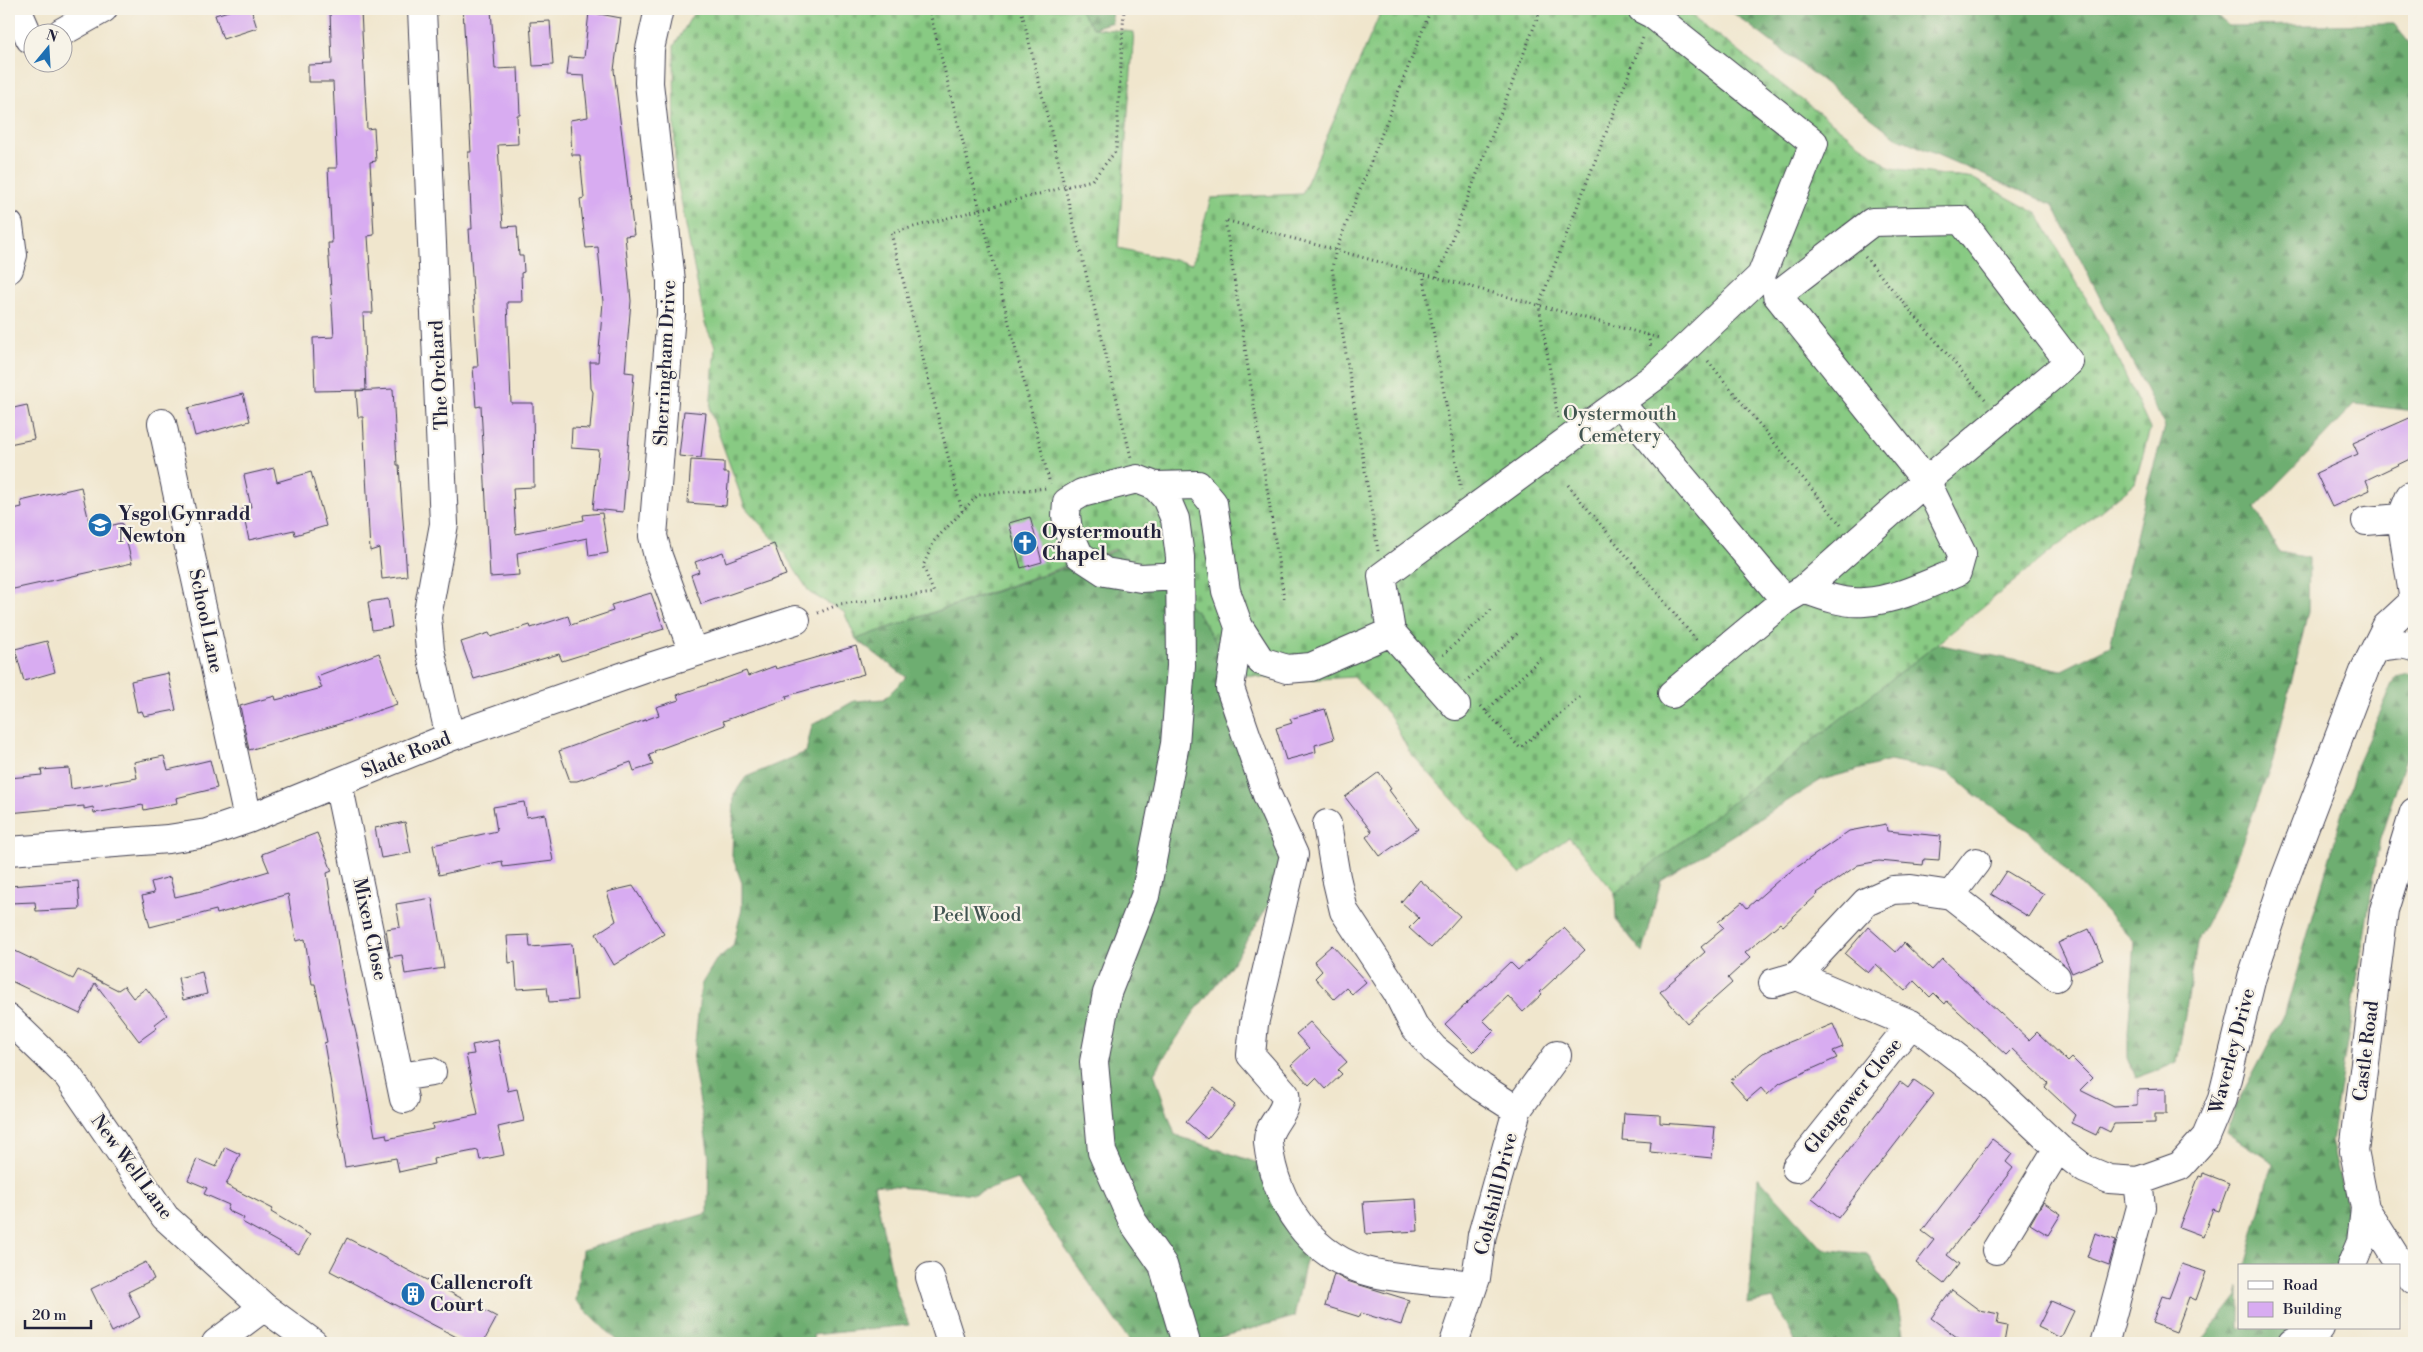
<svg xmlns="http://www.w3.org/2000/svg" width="2423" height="1352" font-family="'Libre Bodoni',serif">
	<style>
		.forest { fill: url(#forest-firs); stroke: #486856 }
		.cemetery { fill: url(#cemetery-stones); stroke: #55765f }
		.building { fill: #d8acf1 }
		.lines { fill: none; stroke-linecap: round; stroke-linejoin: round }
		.minor-casing { stroke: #413f51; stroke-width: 30 }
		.path { stroke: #413f51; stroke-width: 3; stroke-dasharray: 1 4; stroke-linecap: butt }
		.minor { stroke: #fff; stroke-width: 28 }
		.labels { text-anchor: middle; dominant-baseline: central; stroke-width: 4.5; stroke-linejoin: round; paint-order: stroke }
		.street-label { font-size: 19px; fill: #22223b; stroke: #f7f3e8 }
		.park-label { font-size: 19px; fill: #415451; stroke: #f7f3e8 }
		.poi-label { font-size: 19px; font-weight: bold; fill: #22223b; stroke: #f7f3e8; text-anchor: start }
	</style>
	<defs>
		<pattern id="forest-firs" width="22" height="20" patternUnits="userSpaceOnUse" patternTransform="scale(1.25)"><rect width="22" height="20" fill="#6eae71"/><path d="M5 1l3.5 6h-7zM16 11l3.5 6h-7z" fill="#5a8d5e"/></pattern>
		<pattern id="cemetery-stones" width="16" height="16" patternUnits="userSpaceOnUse" patternTransform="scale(1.25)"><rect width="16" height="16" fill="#88ca83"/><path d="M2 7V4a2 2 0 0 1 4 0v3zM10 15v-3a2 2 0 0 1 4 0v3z" fill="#75ad72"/></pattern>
	</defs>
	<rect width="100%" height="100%" fill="#f7f3e8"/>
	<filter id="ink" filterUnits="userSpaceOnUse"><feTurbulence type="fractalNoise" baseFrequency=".02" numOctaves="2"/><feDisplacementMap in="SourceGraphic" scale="10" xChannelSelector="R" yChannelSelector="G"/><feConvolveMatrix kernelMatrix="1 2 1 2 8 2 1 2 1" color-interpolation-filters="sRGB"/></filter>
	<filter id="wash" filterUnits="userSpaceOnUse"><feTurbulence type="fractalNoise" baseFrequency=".0096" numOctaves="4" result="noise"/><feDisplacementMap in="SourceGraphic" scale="20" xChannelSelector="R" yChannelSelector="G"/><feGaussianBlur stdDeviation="1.12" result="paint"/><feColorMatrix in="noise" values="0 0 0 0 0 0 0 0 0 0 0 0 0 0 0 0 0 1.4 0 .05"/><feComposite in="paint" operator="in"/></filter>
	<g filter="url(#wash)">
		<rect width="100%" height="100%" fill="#f0e6cd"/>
		<path class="forest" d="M1079 9H1111L1112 22 1093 28Z
			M1728 9H2208L2229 26 2394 24 2414 49V411L2355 404 2255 508 2279 552 2309 558 2308 612 2273 760 2226 885 2198 938 2177 1063 2136 1078 2128 1058V1033L2135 942 2030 832 1975 795 1950 773 1890 761 1821 780 1661 880 1643 953 1616 920 1615 893 1937 644 2062 670 2110 646 2148 486 2165 427 2053 205 1896 137Z
			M1117 550 1198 613 1229 664 1280 859 1273 898 1230 967 1194 1012 1154 1073 1175 1135 1264 1165 1309 1246 1294 1317 1200 1343H1131L1017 1179 975 1194 874 1185 895 1288 909 1325 813 1335 814 1343H619L576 1301 582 1250 708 1213 709 1156 693 1062 701 985 716 960 733 946 742 908V883L732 856 734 794 746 777 806 752 812 725 854 701 884 699 906 677 856 639Z
			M2409 674 2414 676V733L2380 838 2331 1141 2353 1232 2341 1266H2245L2273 1163 2227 1133 2236 1105 2285 1013 2357 764 2396 677Z
			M1758 1177 1823 1249 1867 1254 1897 1302 1904 1339 1907 1343H1796L1773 1299 1748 1304Z
			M2239 1287V1328H2296L2275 1343H2200L2237 1296Z"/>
		<path class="cemetery" d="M696 9H1079L1093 28 1134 32 1118 248 1192 264 1211 198 1302 194 1382 9H1683L1891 168 1974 179 2038 214 2106 334 2150 429 2135 483 1937 644 1615 893 1569 837 1520 874 1408 750 1391 717 1354 677 1285 681 1241 674 1229 664 1198 613 1115 549 856 639 844 612 810 593 778 544 745 507 710 410 715 346 705 324 675 169 674 46Z"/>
		<g id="blocks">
			<path class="building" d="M235 9H251L257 28 223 39 215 15Z
				M463 9H491L495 69 518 68 520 115H517L518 144 498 145 503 227 517 226 519 256H523L524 272 521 273 522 302H507L511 403H533L534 487 513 488 516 534 584 520 583 515 602 513 608 553 589 556 587 538 517 553 519 575 490 577 481 406 476 407 473 367H478L469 229H472L468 152H471Z
				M361 11 367 129 374 128 376 161 370 162 374 235 368 236 373 313H363L366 390 315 391 313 338 334 337 328 243H332L328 168H337L333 82H308V65L332 64 330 12Z
				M589 12 621 18 614 70 634 235 625 236 631 301 625 372 634 373 623 512 593 509 599 450 571 448 572 428 590 429 593 392 591 388 590 362H598L603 302 598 247 586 248 580 199 584 198 580 155H572L570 120 588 117 584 76 567 75 569 57 584 58Z
				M550 21 553 65 533 66 530 22Z
				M393 389 397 465H399L407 576 382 579 379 548 370 551 363 417H358L356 391Z
				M243 394 250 421 195 436 188 408Z
				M27 405 34 439 9 444V409Z
				M684 411 706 413 701 458 679 456Z
				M2414 416V457L2366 480 2370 490 2332 507 2316 473 2358 454 2353 443Z
				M691 460 724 462V473H729L726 506 688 503Z
				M274 468 277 482 311 472 326 526 295 535 294 530 249 540 242 509 251 507 244 475Z
				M81 487 91 530 122 523 132 563 9 590V510L22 507 21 501Z
				M1030 517 1042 562 1021 568 1009 523Z
				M774 544 786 575 701 604 691 575 699 572 695 562 723 552 726 562Z
				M651 593 664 629 562 661 559 654 474 679 461 642 489 633 491 637 530 625 531 628 568 616 571 625 613 611 611 605Z
				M388 599 392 627 372 630 368 602Z
				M47 641 55 672 24 681 15 649Z
				M856 646 864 674 786 696 787 699 723 721 725 725 654 751 655 753 649 755 653 765 634 771 631 762 577 781H570L559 751 659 715 656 707 679 700 677 695 721 680 746 671 748 676 775 666 776 669Z
				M379 653 397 704 333 726 249 750 240 706 275 696 276 700 322 688 317 676Z
				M168 673 176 710 144 716 142 711 137 712 131 681Z
				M1325 709 1334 739 1315 745 1316 752 1286 760 1276 728 1292 723 1290 719Z
				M164 756 168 770 210 760 217 788 176 798 177 803 144 810 143 805 94 813 93 807 84 809V806L9 813V778L42 775 41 770 69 768 71 789 137 778 134 762Z
				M1379 772 1391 789 1389 790 1418 829 1380 856 1366 837 1372 832 1345 797Z
				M524 802 527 817 545 814 553 861 503 867 502 861 439 875 433 845 497 831 493 807Z
				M405 822 411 853 381 858 375 828Z
				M1886 824 1887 831 1941 836 1939 860 1924 859 1923 865 1879 861 1858 865 1817 893 1818 894 1783 926 1780 923 1745 953 1750 958 1728 978 1732 983 1687 1023 1660 992 1705 952 1701 947 1724 928 1718 922 1742 902 1747 908 1780 879 1849 831Z
				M317 833 332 871 327 873 344 985 357 1037 375 1136 386 1134 387 1139 433 1129 432 1124 478 1115 466 1055 474 1054 472 1045 498 1040 508 1091 517 1089 524 1121 498 1127 504 1155 480 1160 478 1150 433 1159 434 1164 399 1172 396 1158 345 1167 324 1043 327 1042 315 984H312L305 939 296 941 288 894 217 914 216 910 150 927 142 896 154 893 151 882 170 877 175 897 210 889 269 871 262 854Z
				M2006 871 2044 894 2029 917 1991 894Z
				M1420 880 1460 916 1431 948 1409 928 1419 918 1401 902Z
				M78 881 80 909 36 911 35 902 9 903V886Z
				M633 886 664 934 614 965 596 934 616 921 607 892Z
				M432 898 444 968 405 974 402 955 390 957 386 929 400 927 396 904Z
				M1868 927 1896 952 1904 943 1932 970 1942 959 2029 1040 2037 1032 2068 1062 2072 1058 2092 1078 2080 1090 2114 1107 2137 1106V1090L2166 1089V1114H2155V1123L2114 1124 2110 1132 2100 1127 2096 1135 2071 1123 2075 1115 2045 1087 2048 1083 2012 1049 2006 1055 1947 1001 1945 1004 1934 993 1930 997 1914 981 1905 991 1876 964 1868 973 1845 954Z
				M1564 928 1585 950 1540 992 1542 994 1523 1012 1508 996 1483 1020 1494 1031 1473 1052 1445 1024 1510 962 1518 970Z
				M2089 929 2103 960 2072 973 2058 943Z
				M529 935 530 947 572 944 577 1000 549 1002 547 987 517 989 515 962 509 963 507 936Z
				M1332 945 1366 982 1352 994 1346 988 1334 999 1315 978 1322 971 1314 961Z
				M9 948 73 979 78 970 118 990 124 986 133 998 146 988 167 1015 154 1025 157 1028 139 1041 95 983 80 1014 9 980Z
				M202 972 207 994 183 1000 178 978Z
				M1310 1022 1347 1062 1338 1070 1342 1074 1326 1089 1316 1078 1309 1085 1291 1065 1309 1048 1296 1034Z
				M1833 1024 1843 1047 1833 1051 1837 1058 1780 1083 1767 1095 1761 1088 1747 1100 1730 1081 1763 1053Z
				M1914 1080 1934 1094 1838 1218 1812 1198 1900 1082 1908 1088Z
				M1214 1088 1235 1105 1207 1139 1186 1122Z
				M1624 1113 1660 1115V1123L1715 1127 1712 1158 1650 1152 1651 1142 1622 1140Z
				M1992 1139 2012 1154 2006 1162 2013 1168 1947 1255 1959 1264 1944 1284 1916 1263 1934 1240 1922 1231Z
				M225 1147 240 1154 226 1185 273 1209 271 1212 310 1235 299 1254 242 1222 244 1218 227 1210 229 1205 204 1194 207 1188 188 1180 197 1159 216 1167Z
				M2203 1173 2229 1183 2219 1211 2213 1209 2203 1236 2179 1227 2199 1176 2202 1177Z
				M1416 1199 1418 1231 1366 1234 1363 1202Z
				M2043 1202 2061 1214 2048 1235 2030 1224Z
				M2095 1233 2116 1240 2109 1265 2087 1257Z
				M347 1238 497 1317 483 1343H468L330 1271Z
				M146 1262 154 1279 128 1292 140 1317 112 1332 91 1289Z
				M2182 1264 2206 1272 2196 1300 2189 1297 2176 1332 2152 1323 2162 1296 2169 1298Z
				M1334 1274 1347 1281 1409 1300 1401 1325 1361 1313 1360 1317 1325 1306Z
				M1952 1290 1979 1310 1999 1314 1997 1324 2007 1326 2004 1343H1965L1931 1318Z
				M2051 1301 2074 1311 2061 1338 2038 1327Z"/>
		</g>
	</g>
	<g filter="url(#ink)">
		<use href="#blocks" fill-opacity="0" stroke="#413f51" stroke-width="1"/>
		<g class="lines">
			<defs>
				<path id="minor" d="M17 9 30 39 32 40
					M422 9 444 524 427 617 430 650 450 737
					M659 9 650 49 649 83 671 281V314L653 536 658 556 693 652
					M62 32 103 9
					M9 225 13 255 9 269
					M1620 403 1785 600
					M162 423 248 819
					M1155 486 1198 485 1213 503 1226 591 1239 627 1261 661 1287 669 1311 667 1391 632
					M2410 496 2401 518 2414 601
					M2366 521 2401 518
					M1180 576 1141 578 1105 572 1079 555 1068 530 1066 515 1067 502 1082 493 1137 479 1155 486 1166 498 1175 519 1180 557 1181 666 1175 744 1145 896 1107 993 1094 1062 1102 1152 1133 1222 1163 1265 1186 1343
					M1239 627 1230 688 1267 795 1294 855 1254 1024 1251 1055 1285 1094C1289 1114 1266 1124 1268 1143 1275 1203 1311 1259 1374 1273 1406 1280 1440 1281 1473 1285
					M2377 647 2401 644 2414 647
					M1672 694 1785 600 1804 589 1926 481 2069 362 1961 220 1872 222 1777 295 1926 481 1962 554 1957 572C1928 584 1896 600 1864 602 1844 604 1823 596 1804 589
					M1456 706 1391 632 1382 576 1657 375 1761 276 1814 143 1652 14 1642 9
					M338 783 404 1099
					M2414 812 2384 910 2354 1151 2365 1208 2395 1256 2414 1280
					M1327 824 1336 877 1344 911 1397 992 1414 1026 1434 1049 1481 1087 1517 1110
					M9 851 168 839 207 833 248 819 450 737 653 666 796 620
					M1951 895 1976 862
					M1797 976 1911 1024 1928 1035 1986 1080 2058 1148 2085 1169 2109 1179 2138 1181 2180 1166 2206 1137 2222 1099 2252 977 2284 881 2365 669 2386 627 2414 601
					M1773 983 1797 976 1866 902 1893 890 1911 889 1951 895 2056 977
					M9 1019 68 1076 165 1217 264 1307 313 1343
					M400 1077 432 1072
					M1796 1168 1911 1024
					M1996 1250 2058 1148
					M2351 1266 2361 1242 2365 1208
					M930 1277 951 1343
					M2105 1341 2141 1207 2138 1181
					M216 1343 264 1307
					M1454 1343 1476 1278 1482 1235 1517 1110 1557 1055
					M2292 1343 2320 1328"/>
			</defs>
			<use href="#minor" class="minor-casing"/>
			<path class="path" d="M929 9 1050 484
				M1021 9 1131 457
				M1865 257 1985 399
				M1423 273 1461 490
				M1437 277 1541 9
				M1648 335 1651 347
				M1708 361 1841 525
				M1558 418 1539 305 1643 38
				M1568 485 1697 641
				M962 511 891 233 1092 180 1116 151 1124 9
				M1378 551 1332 268 1336 250 1431 9
				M1284 598 1225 220 1659 338
				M818 613 840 604 934 593 923 566 934 541 978 495 1047 488
				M1443 655 1492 609
				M1465 682 1518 633
				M1481 706 1520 748 1580 697
				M1486 711 1542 657"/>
			<use href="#minor" class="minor"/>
		</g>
	</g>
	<defs>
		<symbol id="school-disc" viewBox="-11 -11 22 22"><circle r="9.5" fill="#1f6fb2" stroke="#f7f3e8"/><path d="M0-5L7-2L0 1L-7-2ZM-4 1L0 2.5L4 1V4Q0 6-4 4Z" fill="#fff"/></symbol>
		<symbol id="church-disc" viewBox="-11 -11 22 22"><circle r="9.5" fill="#1f6fb2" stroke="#f7f3e8"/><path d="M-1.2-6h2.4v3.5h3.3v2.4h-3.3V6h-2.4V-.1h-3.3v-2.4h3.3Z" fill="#fff"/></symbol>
		<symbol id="building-disc" viewBox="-11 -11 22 22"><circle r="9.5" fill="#1f6fb2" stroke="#f7f3e8"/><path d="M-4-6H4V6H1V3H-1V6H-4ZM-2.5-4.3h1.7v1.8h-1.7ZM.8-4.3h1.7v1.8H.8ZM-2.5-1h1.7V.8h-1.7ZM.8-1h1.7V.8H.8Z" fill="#fff"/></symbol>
	</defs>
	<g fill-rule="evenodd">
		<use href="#school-disc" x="86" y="511" width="28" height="28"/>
		<use href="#church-disc" x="1011" y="529" width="28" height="28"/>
		<use href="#building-disc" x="399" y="1280" width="28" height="28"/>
	</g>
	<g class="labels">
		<g class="street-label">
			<text transform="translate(665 363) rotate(-87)">Sherringham Drive</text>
			<text transform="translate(439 375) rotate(-93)">The Orchard</text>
			<text transform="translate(206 621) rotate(78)">School Lane</text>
			<text transform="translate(406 755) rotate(-22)">Slade Road</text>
			<text transform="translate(370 929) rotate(78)">Mixen Close</text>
			<text transform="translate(2232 1051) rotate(-75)">Waverley Drive</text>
			<text transform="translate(2366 1051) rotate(-83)">Castle Road</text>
			<text transform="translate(1853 1096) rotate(-51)">Glengower Close</text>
			<text transform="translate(132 1167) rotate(54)">New Well Lane</text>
			<text transform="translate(1496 1194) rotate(-76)">Coltshill Drive</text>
		</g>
		<g class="park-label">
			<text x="1620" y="414">Oystermouth<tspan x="1620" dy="22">Cemetery</tspan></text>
			<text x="977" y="915">Peel Wood</text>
		</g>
		<g class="poi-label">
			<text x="118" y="514">Ysgol Gynradd<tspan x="118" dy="22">Newton</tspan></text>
			<text x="1042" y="532">Oystermouth<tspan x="1042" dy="22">Chapel</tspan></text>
			<text x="430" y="1283">Callencroft<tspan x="430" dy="22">Court</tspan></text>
		</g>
	</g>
	<rect width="2423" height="1352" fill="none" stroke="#f7f3e8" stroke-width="30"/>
	<rect x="2238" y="1264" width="162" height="65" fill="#f7f3e8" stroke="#a29fa3"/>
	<rect x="2248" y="1281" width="25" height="8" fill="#ffffff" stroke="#a29fa3"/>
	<text x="2283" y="1290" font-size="15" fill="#22223b">Road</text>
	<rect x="2248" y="1302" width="25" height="15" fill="#d8acf1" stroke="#a29fa3"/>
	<text x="2283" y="1314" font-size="15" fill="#22223b">Building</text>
	<g transform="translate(48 48) rotate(18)"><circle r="24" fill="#f7f3e8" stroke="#a29fa3"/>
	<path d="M0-4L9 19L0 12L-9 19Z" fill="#1f6fb2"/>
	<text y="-8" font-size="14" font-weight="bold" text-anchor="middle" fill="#22223b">N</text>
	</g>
	<path d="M25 1320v8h66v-8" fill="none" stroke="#22223b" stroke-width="2.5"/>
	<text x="32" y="1320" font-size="15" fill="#22223b" stroke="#f7f3e8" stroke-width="4" paint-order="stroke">20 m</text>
</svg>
